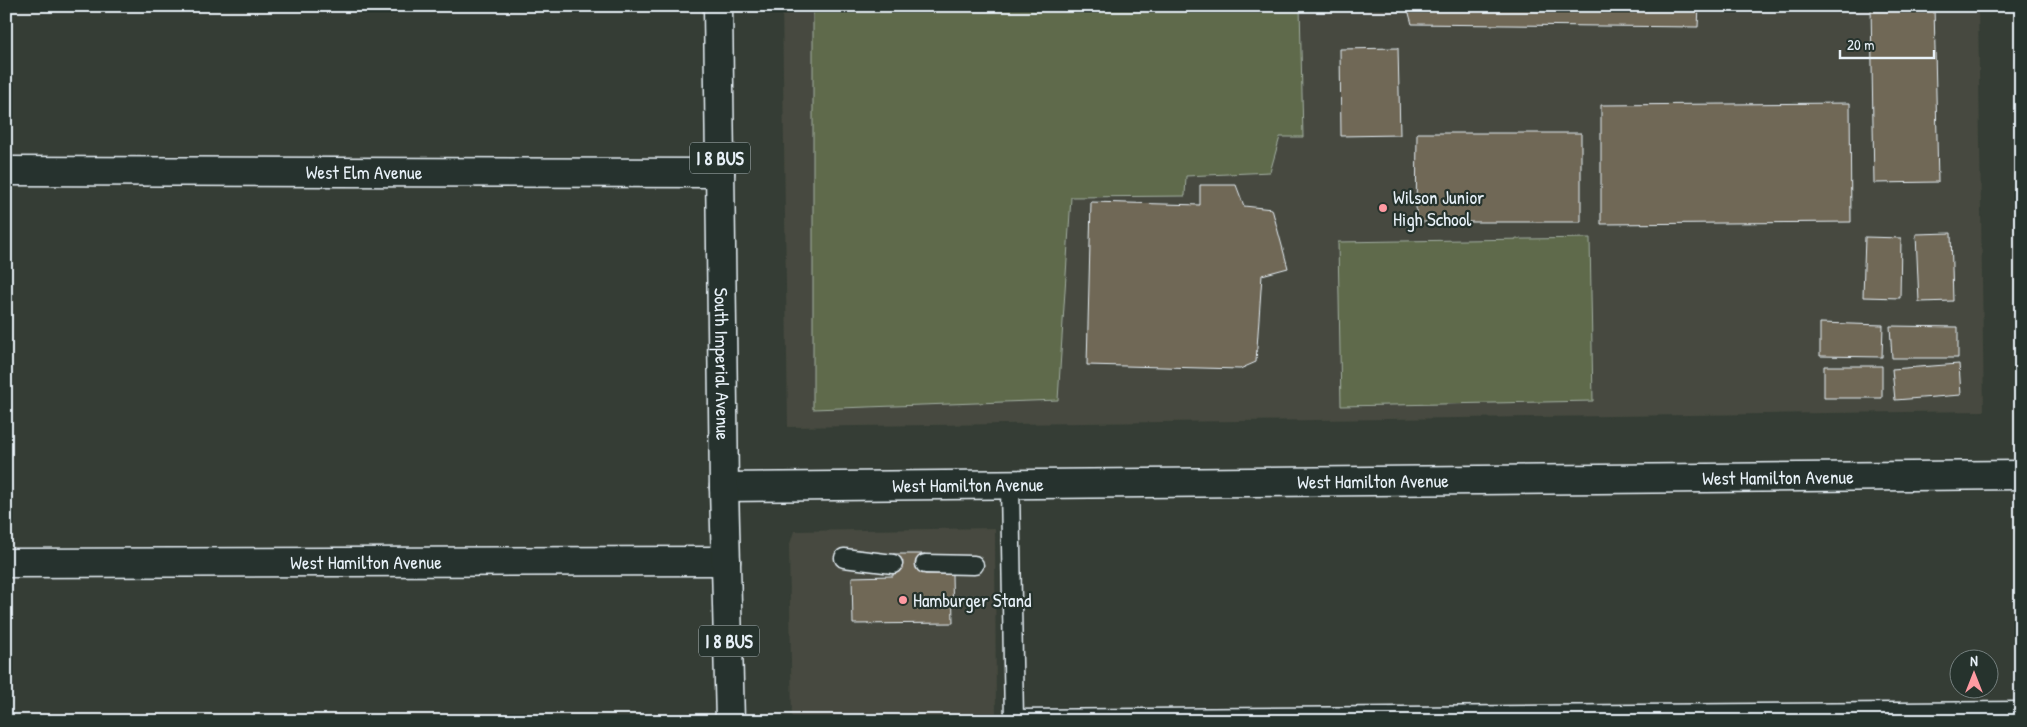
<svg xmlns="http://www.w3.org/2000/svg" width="2027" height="727" font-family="'Patrick Hand',sans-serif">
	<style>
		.built { fill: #464a3f }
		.green { fill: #5e6a4c; stroke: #a3aea2 }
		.building { fill: #6f6757; stroke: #e8f1f8 }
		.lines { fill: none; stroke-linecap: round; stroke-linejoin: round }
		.lane-casing { stroke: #e8f1f8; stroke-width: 21 }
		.street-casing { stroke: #e8f1f8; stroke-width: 31 }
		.highway-casing { stroke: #e8f1f8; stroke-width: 31 }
		.lane { stroke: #26332d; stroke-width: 18 }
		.street { stroke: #26332d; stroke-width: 28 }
		.highway { stroke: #26332d; stroke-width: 28 }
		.poi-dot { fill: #ff9aa2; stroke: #26332d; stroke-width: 2 }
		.labels { text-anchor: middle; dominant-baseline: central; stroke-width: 4.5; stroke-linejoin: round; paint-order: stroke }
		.shield { fill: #26332d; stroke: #aeb8bb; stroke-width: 1 }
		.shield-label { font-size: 18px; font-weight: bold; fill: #e8f1f8 }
		.street-label { font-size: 19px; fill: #e8f1f8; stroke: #26332d }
		.poi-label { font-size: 19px; fill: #e8f1f8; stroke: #26332d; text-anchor: start }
	</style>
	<rect width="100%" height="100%" fill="#353d35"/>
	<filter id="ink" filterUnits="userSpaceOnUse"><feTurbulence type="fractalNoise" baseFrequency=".02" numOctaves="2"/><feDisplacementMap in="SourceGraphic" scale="10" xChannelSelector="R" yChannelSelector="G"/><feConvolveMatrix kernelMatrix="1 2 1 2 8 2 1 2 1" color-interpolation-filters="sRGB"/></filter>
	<g filter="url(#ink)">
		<path class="built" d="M782 6H1978L1984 411 788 427Z
			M995 528 996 721H792L789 547 794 531Z"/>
		<path class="green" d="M813 6H1300L1303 137H1280L1270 172 1186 176 1185 196 1071 197 1058 400 813 409Z
			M1590 238 1593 401 1341 406 1338 242Z"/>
		<path class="building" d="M1407 6H1699L1698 27 1412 24Z
			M1871 6H1934L1938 182 1874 183Z
			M1398 48 1400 135 1341 136 1340 49Z
			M1850 103 1851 222 1601 224V105Z
			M1417 133H1581V222H1416Z
			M1200 185H1236L1244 206 1272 209 1288 268 1262 275 1256 362 1240 369 1087 365 1091 202 1200 205Z
			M1951 233 1953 301 1919 302 1916 234Z
			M1865 237 1901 238 1900 298 1863 297Z
			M1820 323 1883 325 1882 357 1820 356Z
			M1890 326 1958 327V358H1892Z
			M1959 364 1961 395 1895 400 1892 369Z
			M1824 366H1882V398H1824Z
			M893 554H925V574H952L953 623 853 624 852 577 893 576Z"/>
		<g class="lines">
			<defs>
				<path id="lane" d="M1010 485 1014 721
					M844 558 893 564
					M925 564 974 565
					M1014 719 2021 711"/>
				<g id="street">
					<path id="s1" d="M6 171 720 173"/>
					<path id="s2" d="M724 487 2021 475"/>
					<path id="s3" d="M6 563 726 561"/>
				</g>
				<g id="highway">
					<path id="s4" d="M718 6 724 487 730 721"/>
				</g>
			</defs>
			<use href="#lane" class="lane-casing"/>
			<use href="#street" class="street-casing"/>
			<use href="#highway" class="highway-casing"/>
			<use href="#lane" class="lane"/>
			<use href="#street" class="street"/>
			<use href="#highway" class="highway"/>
		</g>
	</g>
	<g class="poi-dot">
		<circle cx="1383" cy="208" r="5"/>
		<circle cx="903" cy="600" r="5"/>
	</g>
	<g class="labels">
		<g class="shield">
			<rect x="690" y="142.5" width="60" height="31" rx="4"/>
			<rect x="699" y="625.5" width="60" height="31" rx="4"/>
		</g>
		<g class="shield-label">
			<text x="720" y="158">I 8 BUS</text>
			<text x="729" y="641">I 8 BUS</text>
		</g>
		<g class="street-label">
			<text stroke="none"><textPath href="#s1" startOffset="358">West Elm Avenue</textPath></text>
			<text stroke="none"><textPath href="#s4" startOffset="358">South Imperial Avenue</textPath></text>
			<text stroke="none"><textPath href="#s2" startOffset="1054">West Hamilton Avenue</textPath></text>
			<text stroke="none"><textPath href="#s2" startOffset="649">West Hamilton Avenue</textPath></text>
			<text stroke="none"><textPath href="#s2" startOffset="244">West Hamilton Avenue</textPath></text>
			<text stroke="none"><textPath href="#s3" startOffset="360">West Hamilton Avenue</textPath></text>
		</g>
		<g class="poi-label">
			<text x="1393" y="197">Wilson Junior<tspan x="1393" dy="22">High School</tspan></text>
			<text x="913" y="600">Hamburger Stand</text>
		</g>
	</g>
	<rect width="2027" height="727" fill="none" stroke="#26332d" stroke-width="25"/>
	<rect x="12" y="12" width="2002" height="702" fill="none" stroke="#e8f1f8" stroke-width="2" filter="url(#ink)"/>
	<g transform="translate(1974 674)"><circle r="24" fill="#26332d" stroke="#747f7e"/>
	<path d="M0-4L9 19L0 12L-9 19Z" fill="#ff9aa2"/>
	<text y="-8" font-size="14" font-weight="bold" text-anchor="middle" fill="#e8f1f8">N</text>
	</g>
	<path d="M1840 50v8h94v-8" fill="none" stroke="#e8f1f8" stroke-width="2.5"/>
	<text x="1847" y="50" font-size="15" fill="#e8f1f8" stroke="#26332d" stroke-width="4" paint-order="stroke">20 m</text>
</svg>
